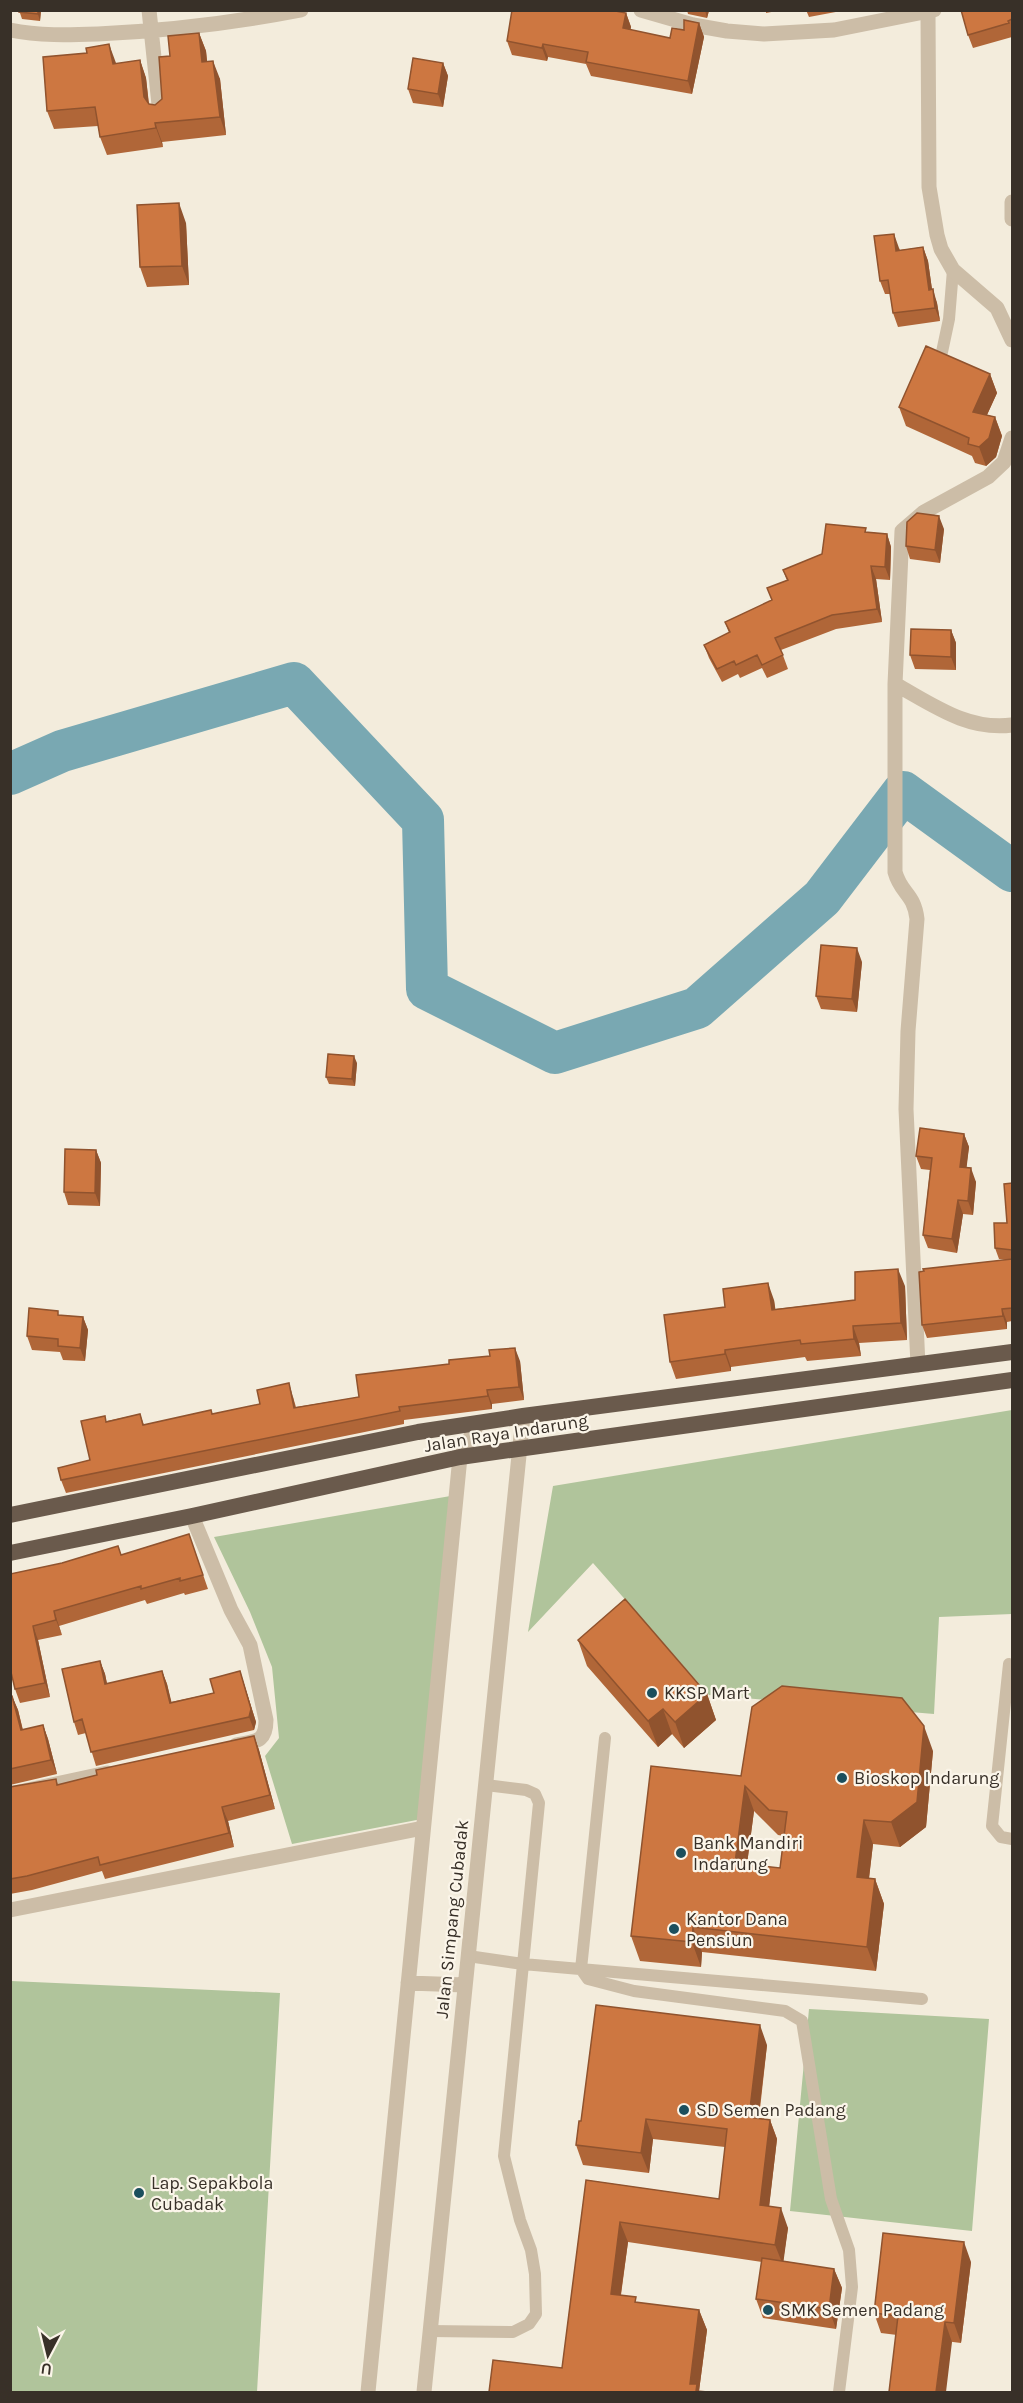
<svg xmlns="http://www.w3.org/2000/svg" width="1023" height="2403" font-family="Karla,sans-serif">
	<style>
		.green { fill: #b0c49b }
		.lines { fill: none; stroke-linecap: round; stroke-linejoin: round }
		.river { stroke: #79a8b2; stroke-width: 42 }
		.service { stroke: #ccbda7; stroke-width: 12 }
		.minor { stroke: #ccbda7; stroke-width: 15 }
		.trunk { stroke: #6a5a4c; stroke-width: 16 }
		.wall { fill: #b06638; fill-rule: evenodd }
		.shaded-wall { fill: #90532e }
		.building { fill: #cd7741; stroke: #90532e; stroke-width: 1.5; fill-rule: evenodd }
		.poi-dot { fill: #1b4f5d; stroke: #fbf5e9; stroke-width: 2 }
		.labels { text-anchor: middle; dominant-baseline: central; stroke-width: 4.5; stroke-linejoin: round; paint-order: stroke }
		.street-label { font-size: 18px; fill: #383028; stroke: #fbf5e9 }
		.poi-label { font-size: 18px; fill: #383028; stroke: #fbf5e9; text-anchor: start }
	</style>
	<rect width="100%" height="100%" fill="#f3ecdc"/>
	<path class="green" d="M1012 1410V1614L939 1617 934 1714 709 1695 593 1563 528 1632 553 1486Z
		M462 1494 427 1818 292 1844 265 1756 279 1738 272 1667 250 1612 214 1537Z
		M11 1981 280 1993 257 2392H11Z
		M809 2009 989 2019 972 2231 790 2211Z"/>
	<g class="lines">
		<path class="river" d="M10 774 62 751 294 683 423 820 427 989 555 1053 697 1008 822 898 903 792 1012 871"/>
		<path class="service" d="M942 352 949 319 953 270
			M1009 1664 992 1826 1001 1837 1012 1839
			M605 1738 581 1969 588 1979 634 1991 785 2011 802 2021 831 2199 849 2250 852 2287 839 2392
			M468 1956 523 1964 922 1999
			M430 2331 513 2332 529 2324 536 2314 535 2274 531 2250 520 2220 504 2156 539 1803 535 1794 526 1790 486 1785"/>
		<path class="minor" d="M149 10 160 114
			M641 10 693 25 727 31 764 34 834 30 934 10
			M928 13 929 187 937 235 941 249 953 270 997 308 1012 340
			M10 30C39 36 69 35 98 34 166 31 234 23 301 10
			M1012 202V219
			M895 684 902 531 924 512 988 477 1004 462 1012 438
			M918 1365 906 1109 908 1031 917 919C914 893 901 894 895 872V684C933 705 968 731 1012 725
			M192 1516 231 1610 250 1645 266 1720C266 1743 255 1741 236 1745
			M10 1794 107 1773
			M10 1910 423 1828
			M408 1983 465 1985
			M368 2392 460 1457 478 1423
			M424 2392 523 1416"/>
		<path class="trunk" d="M10 1515 418 1432 523 1416 1012 1352
			M10 1553 192 1516 460 1457 1012 1380"/>
	</g>
	<path class="wall" d="M19 10H41L40 21 22 19Z
		M687 10H713L709 11 707 18 688 14Z
		M766 10H782L766 13Z
		M806 10H841V11L809 17Z
		M1012 10V37L973 48 968 35Z
		M626 13 631 27 630 30 670 38 684 30 699 23 704 37 692 94 591 76 586 64 548 57 547 61 512 55 507 41Z
		M199 33 206 51 207 62 220 79 226 135 162 142 163 147 107 155 100 137 98 126 54 129 47 111 116 64 140 60 146 78 149 104 155 105 162 99 170 56Z
		M443 63 448 76 443 107 413 103 408 89Z
		M186 223 189 285 147 287 140 267Z
		M923 247 928 261 932 290 937 303 940 321 898 327 893 313 890 294H885L880 281 899 248 900 250Z
		M990 374 997 393 987 415 995 417 1002 436 996 457 986 466 975 463 972 456 906 426 899 407Z
		M944 529 940 563 910 559 906 546Z
		M867 532 887 534 891 547 890 580 876 579 882 622 836 629 781 650 788 669 767 678 762 668 740 678 738 674 722 682 709 658 704 645 729 633 725 622 772 601 787 581 783 570 822 554Z
		M951 630 956 643V670L915 669 910 655Z
		M862 962 857 1012 821 1009 816 996Z
		M357 1063 355 1086 329 1084 326 1077Z
		M964 1134 969 1147 966 1168 976 1182 973 1215 963 1214 957 1253 928 1248 923 1235 930 1170 921 1169 916 1156Z
		M96 1150 101 1163 100 1206 68 1205 64 1192Z
		M1012 1183V1321L1007 1322V1329L927 1338 922 1325 1006 1260 999 1259 995 1248 1007 1223Z
		M905 1286 907 1340 859 1343 861 1356 807 1361 805 1357 731 1367V1371L676 1379 670 1362 774 1300 775 1309 855 1300Z
		M60 1315 83 1317 88 1330 85 1361 63 1360 60 1352 32 1350 27 1336Z
		M520 1361 524 1400 492 1404V1409L404 1420V1424L66 1493 61 1480 90 1460 107 1421 140 1414 144 1425 211 1410 212 1414 293 1397 296 1407 359 1397Z
		M189 1534 208 1589 185 1595 184 1593 147 1604 145 1600 59 1626 62 1635 38 1640 50 1697 20 1703 15 1689 10 1574 121 1555Z
		M578 1640 707 1694 716 1720 684 1748 672 1734 658 1747 587 1666Z
		M100 1661 105 1674 107 1684 162 1671 167 1684 171 1702 214 1693 240 1671 256 1722 254 1730 96 1766 86 1733 78 1735 74 1722Z
		M10 1696H12L18 1710 23 1730 43 1725 48 1739 57 1774 10 1785Z
		M254 1736 259 1750 275 1809 228 1821 234 1847 105 1879 102 1871 32 1890 10 1894V1787L56 1779 58 1785Z
		M933 1751 926 1827 900 1847 873 1844 869 1879H875L884 1904 876 1971 702 1952 701 1967 640 1961 631 1936 741 1776ZM754 1811 778 1835 784 1836 780 1868 747 1864Z
		M767 2045 759 2118 770 2120 777 2139 769 2206 788 2228 783 2261 834 2269 842 2288 836 2329 763 2318 756 2299 762 2262 628 2242 621 2295 638 2303 699 2310 707 2330 699 2391 562 2368 586 2180 719 2199 725 2147 653 2139 649 2173 583 2165 576 2145 581 2121Z
		M971 2262 961 2343 881 2333 874 2313Z"/>
	<path class="shaded-wall" d="M38 10H41L40 21 38 14Z
		M705 10H709L707 18Z
		M626 13 631 27 628 42 623 28Z
		M699 23 704 37 692 94 688 81Z
		M199 33 206 51 209 80 202 62Z
		M109 44 116 63 119 82 113 64Z
		M543 44 548 57 547 61 542 48Z
		M140 60 146 78 150 116 144 97Z
		M213 61 220 79 226 135 220 117Z
		M443 63 448 76 443 107 438 94Z
		M155 123 162 142 163 147 156 128Z
		M179 203 186 223 189 285 182 266Z
		M894 234 899 248 901 264 896 251Z
		M923 247 928 261 934 303 929 290Z
		M933 289 937 303 940 321 935 308Z
		M990 374 997 393 980 430 973 412Z
		M995 417 1002 436 996 457 986 466 979 447Z
		M939 516 944 529 940 563 935 550Z
		M887 534 891 547 890 580 885 567Z
		M871 566 876 579 882 622 877 609Z
		M951 630 956 643V670L951 657Z
		M857 948 862 962 857 1012 852 999Z
		M354 1056 357 1063 355 1086 352 1079Z
		M964 1134 969 1147 965 1181 960 1167Z
		M96 1150 101 1163 100 1206 95 1193Z
		M971 1168 976 1182 973 1215 968 1201Z
		M958 1200 963 1214 957 1253 952 1239Z
		M898 1269 905 1286 907 1340 901 1323Z
		M768 1283 774 1300 778 1326 772 1310Z
		M1002 1309 1007 1322V1329L1003 1316Z
		M83 1317 88 1330 85 1361 80 1348Z
		M853 1326 859 1343 861 1356 854 1339Z
		M515 1348 520 1361 524 1400 519 1387Z
		M725 1350 731 1367V1371L725 1354Z
		M289 1383 293 1397 298 1421 294 1408Z
		M487 1390 492 1404V1409L488 1396Z
		M54 1611 62 1635 56 1620Z
		M33 1626 38 1640 50 1697 45 1683Z
		M100 1661 105 1674 110 1698 105 1684Z
		M162 1671 167 1684 175 1716 170 1703Z
		M240 1671 256 1722 254 1730 249 1717Z
		M707 1694 716 1720 684 1748 675 1722Z
		M12 1696 18 1710 26 1744 21 1730Z
		M663 1709 672 1734 658 1747 648 1721Z
		M43 1725 48 1739 57 1774 51 1760Z
		M924 1726 933 1751 926 1827 900 1847 891 1822Z
		M254 1736 259 1750 275 1809 270 1795Z
		M745 1786 754 1811 744 1887 735 1863Z
		M222 1807 228 1821 234 1847 229 1833Z
		M864 1820 873 1844 866 1902 857 1877Z
		M875 1879 884 1904 876 1971 867 1947Z
		M693 1927 702 1952 701 1967 692 1942Z
		M760 2025 767 2045 756 2137 749 2117Z
		M646 2119 653 2139 649 2173 641 2153Z
		M770 2120 777 2139 767 2225 760 2205Z
		M781 2208 788 2228 783 2265 775 2245Z
		M620 2222 628 2242 618 2314 611 2294Z
		M964 2242 971 2262 961 2343 954 2323Z
		M834 2269 842 2288 836 2329 829 2309Z
		M699 2310 707 2330 699 2391 700 2392H694L690 2384Z
		M945 2322 952 2342 946 2392H936Z"/>
	<path class="building" d="M19 10H38V14L19 12Z
		M512 10H610L626 13 623 28 670 38 672 28 684 30V20L699 23 688 81 586 62 588 52 543 44 542 48 507 41Z
		M961 10H1012V19L1008 21 1009 23 968 35Z
		M199 33 202 62 213 61 220 117 155 123 156 128 100 137 95 107 47 111 43 57 87 53 86 48 109 44 113 64 140 60 144 97 149 104 155 105 162 99 159 57 170 56 168 36Z
		M413 58 443 63 438 94 408 89Z
		M179 203 182 266 140 267 137 205Z
		M894 234 896 251 923 247 929 290 933 289 935 308 893 313 888 280 880 281 874 236Z
		M926 346 990 374 973 412 995 417 989 438 979 447 968 444 969 438 899 407Z
		M917 513 939 516 935 550 906 546 907 522Z
		M826 524 866 528 865 532 887 534 885 567 871 566 877 609 832 615 775 638 783 655 762 665 757 655 736 665 734 661 717 669 704 645 730 632 725 622 772 600 767 588 788 580 783 570 822 554Z
		M911 629 951 630V657L910 655Z
		M821 945 857 948 852 999 816 996Z
		M328 1054 354 1056 352 1079 326 1077Z
		M920 1128 964 1134 960 1167 971 1168 968 1201 958 1200 952 1239 923 1235 932 1158 916 1156Z
		M65 1149 96 1150 95 1193 64 1192Z
		M1012 1183V1250L995 1248 994 1223H1007L1004 1184Z
		M1012 1259V1308L1002 1309 1003 1316 922 1325 919 1272 924 1271 923 1269Z
		M898 1269 901 1323 853 1326 854 1339 801 1344 800 1340 725 1350V1354L670 1362 664 1315 725 1307 723 1289 768 1283 772 1310 855 1300V1272Z
		M29 1308 58 1311V1315L83 1317 80 1348 58 1346V1339L27 1336Z
		M515 1348 519 1387 487 1390 488 1396 399 1407 400 1411 61 1480 58 1468 90 1460 81 1421 105 1416 106 1422 140 1414 143 1425 211 1410 212 1414 260 1404 257 1390 289 1383 294 1408 359 1397 356 1375 449 1364V1360L490 1356 489 1350Z
		M189 1534 203 1575 180 1581V1578L141 1589V1586L54 1611 56 1620 33 1626 45 1683 15 1689 10 1668V1574L62 1563 118 1546 121 1555Z
		M625 1599 707 1694 675 1722 663 1709 648 1721 578 1640Z
		M100 1661 105 1684 162 1671 170 1703 214 1693 210 1679 240 1671 251 1709 249 1717 91 1752 82 1719 74 1722 62 1669Z
		M782 1686 902 1698 924 1726 917 1802 891 1822 864 1820 857 1877 875 1879 867 1947 693 1927 692 1942 631 1936 651 1766 741 1776 752 1707ZM745 1786 769 1810 787 1812 780 1868 735 1863Z
		M10 1696H12L21 1730 43 1725 51 1760 10 1769Z
		M254 1736 270 1795 222 1807 229 1833 100 1865 98 1857 27 1876 10 1879V1787L56 1779 57 1785 97 1775 96 1770Z
		M596 2005 760 2025 749 2117 770 2120 760 2205 781 2208 775 2245 620 2222 611 2294 636 2297 635 2302 699 2310 690 2384H697L696 2391 708 2392H489L493 2360 562 2368 586 2180 719 2199 727 2129 646 2119 641 2153 576 2145 579 2121H581Z
		M883 2233 964 2242 954 2323 945 2322 936 2392H889L898 2316 874 2313Z
		M762 2258 834 2269 829 2309 756 2299Z"/>
	<g class="poi-dot">
		<circle cx="652" cy="1693" r="6"/>
		<circle cx="842" cy="1778" r="6"/>
		<circle cx="681" cy="1853" r="6"/>
		<circle cx="674" cy="1929" r="6"/>
		<circle cx="684" cy="2110" r="6"/>
		<circle cx="139" cy="2193" r="6"/>
		<circle cx="768" cy="2310" r="6"/>
	</g>
	<g class="labels">
		<g class="street-label">
			<text transform="translate(506 1433) rotate(-9)">Jalan Raya Indarung</text>
			<text transform="translate(452 1919) rotate(-84)">Jalan Simpang Cubadak</text>
		</g>
		<g class="poi-label">
			<text x="664" y="1693">KKSP Mart</text>
			<text x="854" y="1778">Bioskop Indarung</text>
			<text x="693" y="1843">Bank Mandiri<tspan x="693" dy="21">Indarung</tspan></text>
			<text x="686" y="1919">Kantor Dana<tspan x="686" dy="21">Pensiun</tspan></text>
			<text x="696" y="2110">SD Semen Padang</text>
			<text x="151" y="2183">Lap. Sepakbola<tspan x="151" dy="21">Cubadak</tspan></text>
			<text x="780" y="2310">SMK Semen Padang</text>
		</g>
	</g>
	<rect width="1023" height="2403" fill="none" stroke="#383028" stroke-width="24"/>
	<g transform="translate(48 2355) rotate(187)" stroke="#fbf5e9" stroke-width="4.5" paint-order="stroke">
	<path d="M0-4.5L10 22L0 15L-10 22Z" fill="#383028"/>
	<text y="-9" font-size="16" font-weight="bold" text-anchor="middle" fill="#383028">U</text>
	</g>
</svg>
